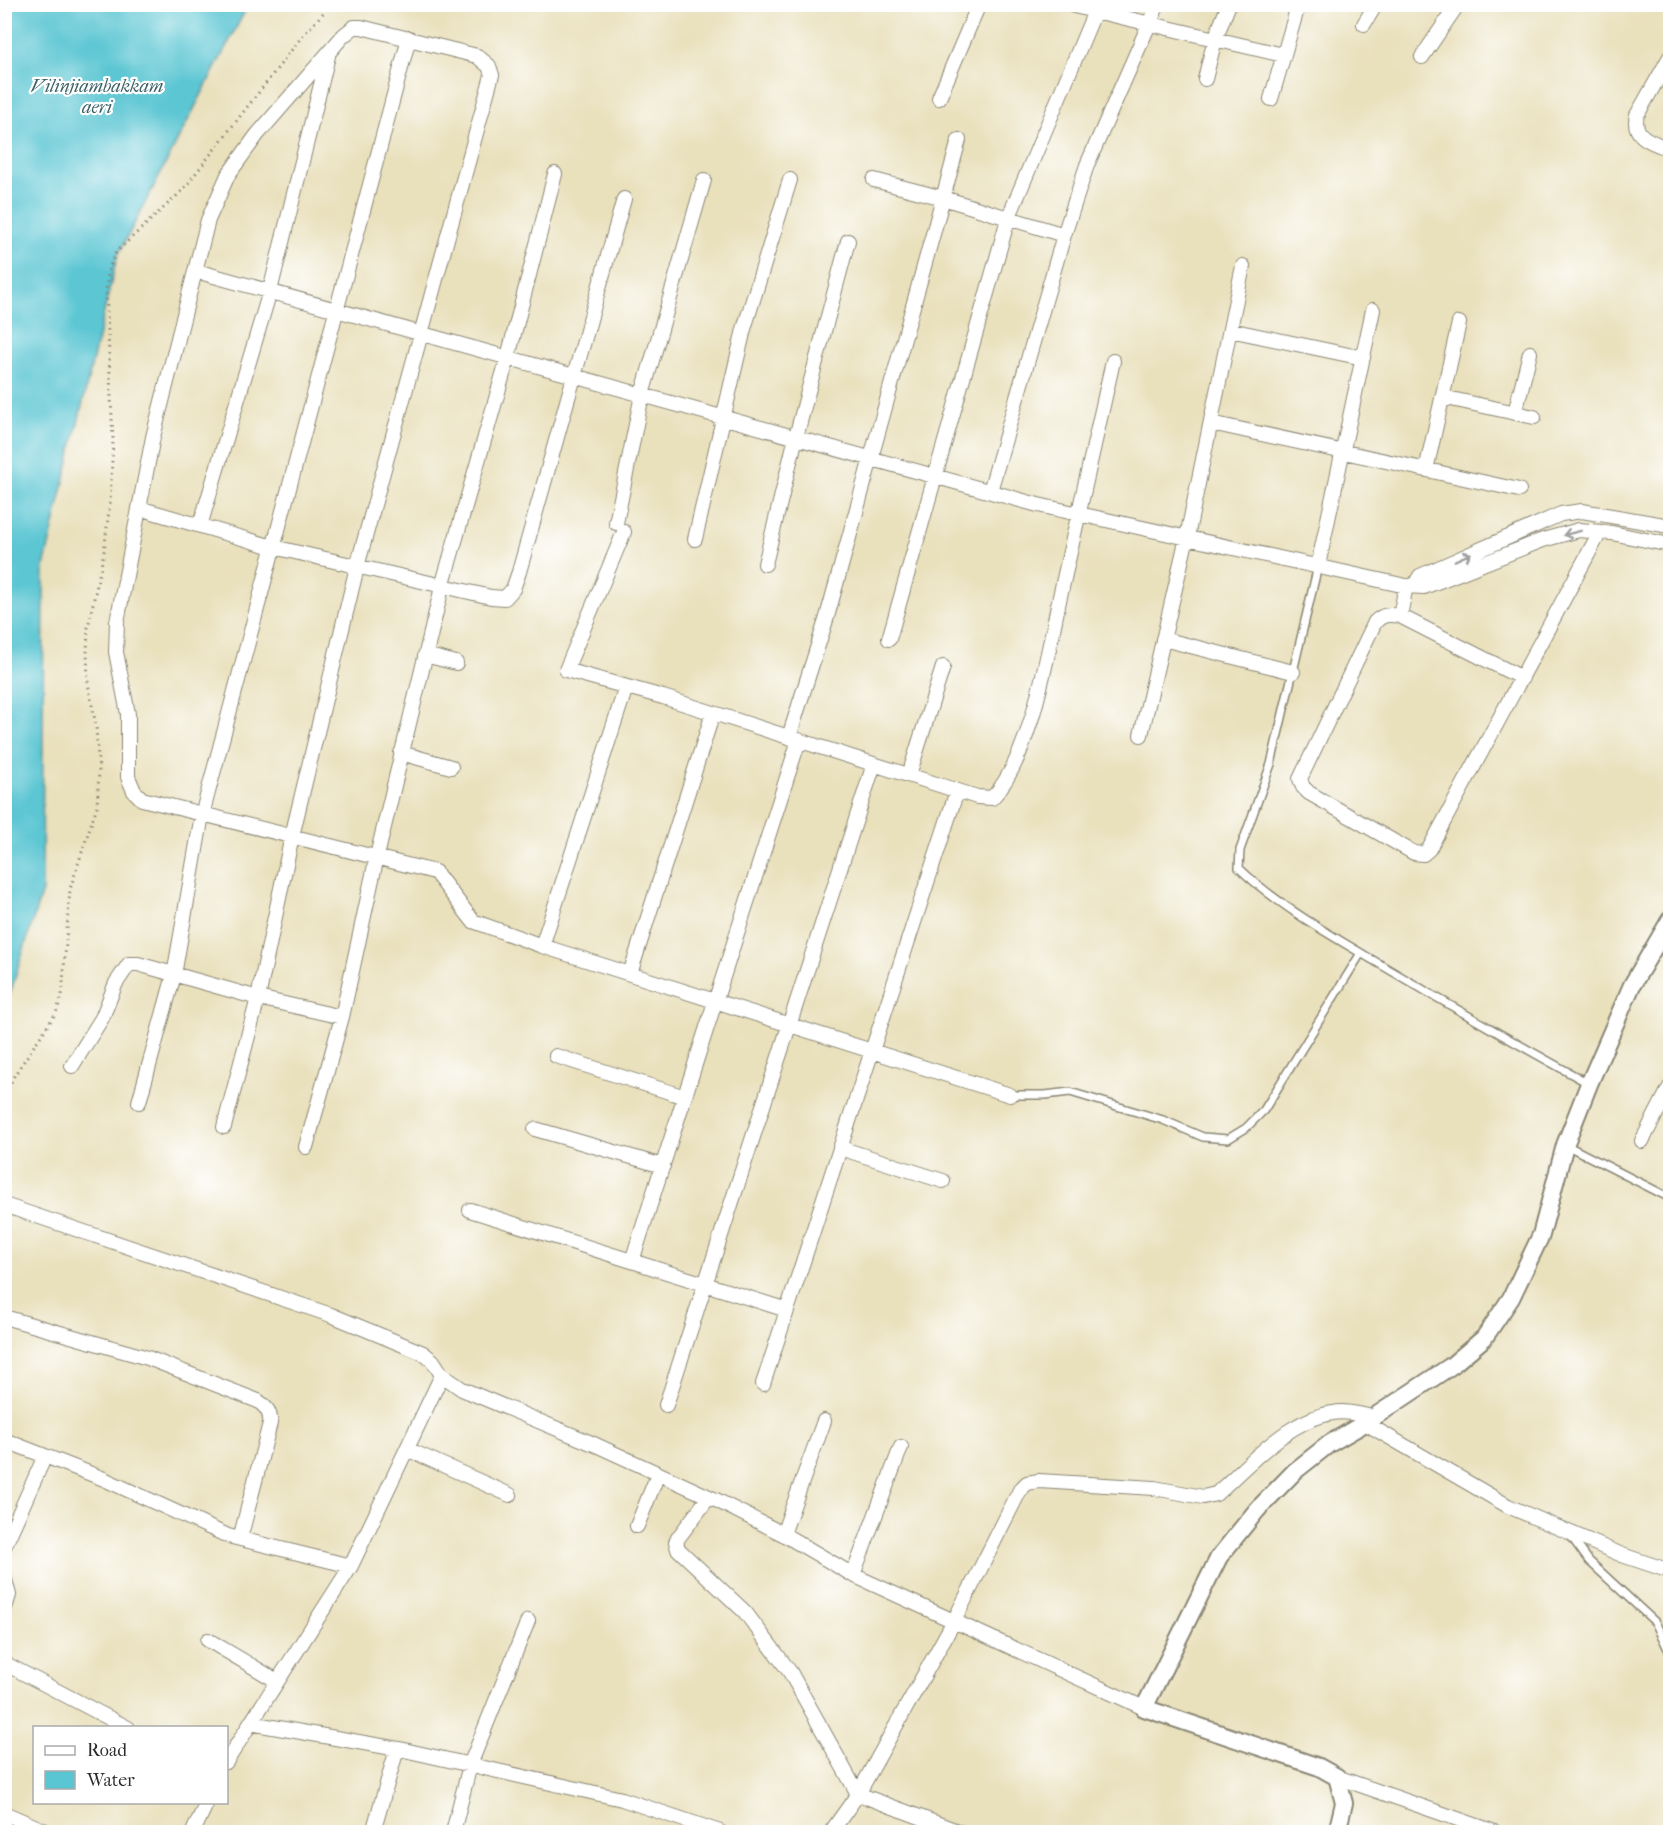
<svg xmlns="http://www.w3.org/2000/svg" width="1675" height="1837" font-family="'IM FELL French Canon',serif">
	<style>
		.water { fill: #5bc6d3; stroke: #43787f; stroke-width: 1.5 }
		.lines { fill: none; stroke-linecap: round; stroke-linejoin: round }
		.service-casing { stroke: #8a8674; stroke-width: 10 }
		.minor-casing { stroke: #8a8674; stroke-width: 16 }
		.tertiary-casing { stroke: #8a8674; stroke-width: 20 }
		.path { stroke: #8a8674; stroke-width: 3; stroke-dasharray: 1.5 4.5; stroke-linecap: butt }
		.service { stroke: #fff; stroke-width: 7 }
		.minor { stroke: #fff; stroke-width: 14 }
		.tertiary { stroke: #fff; stroke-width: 16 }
		.oneway { stroke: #a0a0a0 }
		.labels { text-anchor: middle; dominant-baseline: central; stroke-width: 4.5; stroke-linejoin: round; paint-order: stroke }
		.water-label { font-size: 18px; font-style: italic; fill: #3c6166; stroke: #fff }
	</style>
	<rect width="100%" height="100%" fill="#fff"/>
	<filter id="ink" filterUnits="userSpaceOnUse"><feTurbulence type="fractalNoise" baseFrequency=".0167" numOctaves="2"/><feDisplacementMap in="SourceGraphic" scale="12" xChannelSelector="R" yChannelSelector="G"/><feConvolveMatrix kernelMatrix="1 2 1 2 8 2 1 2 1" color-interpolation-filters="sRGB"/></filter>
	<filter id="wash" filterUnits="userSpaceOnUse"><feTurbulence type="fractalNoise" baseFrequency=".008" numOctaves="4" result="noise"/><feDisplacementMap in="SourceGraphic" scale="24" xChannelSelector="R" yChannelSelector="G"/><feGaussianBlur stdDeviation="1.35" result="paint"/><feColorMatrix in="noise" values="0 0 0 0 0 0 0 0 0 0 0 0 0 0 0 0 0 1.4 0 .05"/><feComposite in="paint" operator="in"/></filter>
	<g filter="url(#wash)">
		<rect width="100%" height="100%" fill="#e9e0bc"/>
		<path class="water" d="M5 4 248 5 117 257 44 567 42 891 5 1010Z"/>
	</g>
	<g filter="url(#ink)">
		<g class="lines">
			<defs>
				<path id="service" d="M1318 566 1271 764 1240 850 1239 868C1277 905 1332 936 1378 963 1447 1004 1517 1044 1588 1083
					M1010 1095H1045L1070 1092 1163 1120 1203 1137 1228 1139 1246 1128 1264 1110 1361 953
					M1566 1145 1670 1198
					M1570 1535 1589 1561 1655 1622 1670 1653"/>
				<path id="minor" d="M1074 6 1283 55
					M1364 24 1376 4
					M1422 57 1458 4
					M1670 57 1637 115C1631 138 1654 143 1670 149
					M1205 79 1215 39 1229 4
					M939 98 979 4
					M1271 99 1298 6
					M874 180 943 198 1064 235
					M196 271 1038 505 1406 586 1424 587 1543 540 1579 530 1612 533 1670 545
					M1230 330 1363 358
					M1442 397 1534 417
					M1515 413 1530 353
					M1211 423 1519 490
					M1426 470 1459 323
					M990 491 1064 235 1087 165 1158 4
					M139 508 273 547 491 597 505 598 513 589 519 572 624 199
					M616 523 642 395 704 180
					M200 526 270 291 329 52
					M624 532 566 670 663 697 977 797 992 798C1032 757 1048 649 1061 592 1079 515 1096 438 1113 361
					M695 539 744 329 790 180
					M765 564 796 437 848 241
					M1318 566 1373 310
					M1414 586 1420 576 1561 514 1582 511 1670 526
					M1400 616 1406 586
					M889 639 1008 219 1098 4
					M1163 639 1293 672
					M425 655 456 663
					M1522 678 1400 616C1389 614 1383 614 1375 622L1300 779 1303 787 1309 793 1414 853 1423 854 1429 849 1600 532
					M1141 735 1187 537 1243 266
					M789 737 827 617 959 140
					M401 753 451 767
					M909 775 943 667
					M542 946 626 687
					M630 974 713 713
					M556 1056 685 1097
					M72 1066 102 1018 116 983 129 964H138L258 998 342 1017
					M139 1102 174 975 202 815 409 38
					M224 1127 258 998 292 836 357 567 492 75 489 66 477 56 361 27H354L343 36 257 135 228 175 208 220 153 437 117 622 116 652 128 714V777L134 791 142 799 435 872 473 921 542 946 1010 1095
					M535 1129 663 1166
					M1642 1141 1670 1087
					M306 1147 342 1017 377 856 443 583 508 357 555 174
					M840 1148 943 1181
					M4 1205 331 1315 423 1353 433 1361 442 1375
					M470 1210 787 1310
					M632 1261 799 740
					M4 1317 148 1358 258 1401C266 1407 271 1412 270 1423L240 1539
					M763 1384 957 791
					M666 1405 874 764
					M1365 1423 1508 1506 1622 1555 1670 1571
					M4 1440 104 1479 228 1536 351 1566
					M407 1449 510 1495
					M709 1497 678 1538 676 1542 678 1549 745 1612 790 1672 858 1794 960 1832
					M637 1526 658 1474
					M783 1534 824 1421
					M4 1547 45 1456
					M853 1575 901 1447
					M4 1576 9 1595 4 1611
					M208 1640 277 1681
					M4 1663 128 1728
					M250 1723 404 1750 622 1799 720 1832
					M226 1762 351 1566 442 1375 462 1389 596 1445 716 1500 783 1534 853 1575 1144 1708
					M1337 1777 1495 1832
					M4 1813 48 1832
					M193 1832 207 1802
					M373 1832 397 1749
					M453 1832 470 1765 528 1621
					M831 1832 858 1794 954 1621 1020 1490 1027 1483 1039 1481 1154 1488 1203 1497 1216 1494C1249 1465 1287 1420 1333 1413 1347 1410 1361 1415 1374 1417"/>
				<path id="tertiary" d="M1337 1832 1344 1803 1337 1777 1319 1767 1144 1708 1219 1557 1257 1510 1295 1471 1329 1444 1365 1423 1451 1366 1484 1338 1511 1298 1541 1235 1565 1145 1589 1084 1632 985 1670 920"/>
			</defs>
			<use href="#service" class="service-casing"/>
			<use href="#minor" class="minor-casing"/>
			<use href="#tertiary" class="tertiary-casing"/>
			<path class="path" d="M4 1099 14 1076 56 1013 62 996 70 889 97 806 99 772 96 726 88 683 87 652 88 627 104 552 110 502 113 439 106 290 109 268 116 252 182 191 301 38 331 4"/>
			<use href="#service" class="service"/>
			<use href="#minor" class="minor"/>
			<use href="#tertiary" class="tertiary"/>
		</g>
		<defs><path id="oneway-shaft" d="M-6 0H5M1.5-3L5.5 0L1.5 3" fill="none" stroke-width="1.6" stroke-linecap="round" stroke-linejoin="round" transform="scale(1.5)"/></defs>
		<g class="oneway">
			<use href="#oneway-shaft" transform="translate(1572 533) rotate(166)"/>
			<use href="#oneway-shaft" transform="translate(1463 557) rotate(-24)"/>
		</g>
	</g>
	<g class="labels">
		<g class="water-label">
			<text x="97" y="86">Vilinjiambakkam<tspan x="97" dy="21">aeri</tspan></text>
		</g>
	</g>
	<rect width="1675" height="1837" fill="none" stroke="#fff" stroke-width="24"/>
	<rect x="33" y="1726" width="195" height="78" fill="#ffffff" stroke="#aaaaaa" stroke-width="1.5"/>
	<rect x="45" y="1746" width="30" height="9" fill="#ffffff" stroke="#aaaaaa" stroke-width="1.5"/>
	<text x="87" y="1756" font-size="18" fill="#2b2b2b">Road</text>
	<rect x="45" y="1771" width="30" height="18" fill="#5bc6d3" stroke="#aaaaaa" stroke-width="1.5"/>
	<text x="87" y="1786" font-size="18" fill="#2b2b2b">Water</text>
</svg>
